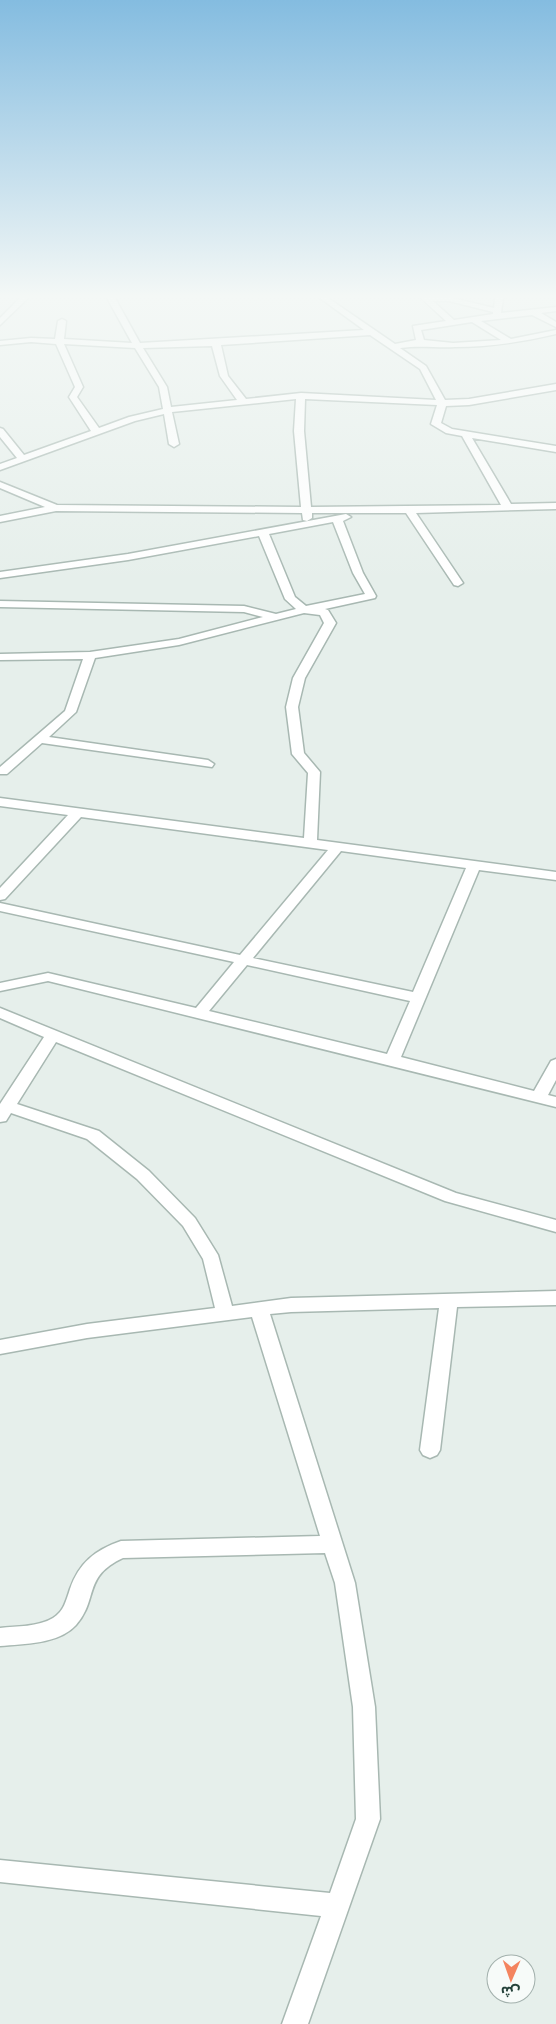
<svg xmlns="http://www.w3.org/2000/svg" width="556" height="2024" font-family="Lato,'Noto Sans Arabic',sans-serif">
	<style>
		.lines { fill: none; stroke-linecap: round; stroke-linejoin: round }
		.street-casing { stroke: #a8b8b2; stroke-width: 3 }
		.street { fill: #fff; fill-rule: evenodd }
	</style>
	<rect width="100%" height="100%" fill="#e6efeb"/>
	<g class="lines">
		<defs>
			<path id="street" d="M20 298H28L0 325V318Z
				M107 298H115L140 343 364 330 320 298H328L395 344 416 340 413 326 446 321 421 298H453L494 308 495 298H503L501 313 556 307V311L541 313 556 322V327L532 315 481 321 511 339 556 330V334C522 342 490 347 455 347 435 348 421 345 400 348L426 366 445 400 469 399 556 384V390L469 405 446 406 441 423 452 429 556 446V452L472 438 511 504 556 503V509L416 513 463 583 458 586 454 585 406 513H312V518L307 521 303 520 302 513 56 511 0 522V516L45 507 0 488V482L57 505 301 507 294 431 296 399 172 412 179 444 174 447 169 444 164 414 135 421 0 470V464L17 458 0 437V428L3 429 24 455 91 431 69 397 75 387 56 344 31 342 0 345V341L31 338 55 339 58 321 62 319 66 321 64 339 132 343ZM433 301H449L493 312V314L454 320ZM472 322 501 340 453 343 424 340 421 330ZM370 335 420 369 436 400 301 393 246 399 228 376 221 345ZM64 344 135 348 159 387 163 409 129 417 99 428 77 397 83 387ZM212 346 220 376 237 400 171 407 167 387 143 348ZM305 399 437 405 431 424 446 433 462 436 501 505 311 507 304 431Z
				M346 514 351 517 343 521 363 573 376 596 375 598 325 609 328 610 336 623 305 678 298 707 304 753 320 772 317 840 556 872V880L479 870 401 1057 534 1091 551 1061 556 1059V1080L548 1095 556 1097V1107L48 981 0 991V983L48 973 196 1008 234 962 0 911V903L240 955 328 850 81 817 5 899 0 900V888L68 815 0 806V798L304 838 308 773 292 754 286 707 293 678 324 623 320 615 304 613 179 645 95 658 76 712 49 737 208 760 214 764 212 767 42 743 7 774H0V767L65 711 83 659 0 660V654L90 652 179 639 263 617 244 612 0 607V601L244 606 276 614 296 609 285 599 259 536 128 560 0 578V572L128 554ZM333 522 353 573 365 594 306 606 295 597 269 534ZM341 851 466 868 413 992 253 958ZM247 965 410 1001 387 1054 209 1011Z
				M0 1008 456 1193 556 1220V1232L445 1201 56 1042 17 1104 99 1131 149 1171 195 1218 218 1255 232 1306 291 1298 556 1291V1305L457 1307 440 1450 437 1455 430 1458 423 1455 420 1450 439 1308 291 1312 270 1314 355 1583 375 1707 380 1819 308 2024H282L321 1916 0 1882V1860L330 1893 356 1819 353 1707 335 1583 325 1553 123 1558C82 1577 99 1599 76 1625 59 1644 24 1644 0 1646V1628C17 1626 38 1627 53 1618 64 1611 66 1601 70 1589 79 1563 95 1550 121 1541L320 1536 252 1317 87 1338 0 1354V1340L87 1324 215 1308 203 1259 183 1226 137 1179 87 1139 11 1113 6 1121 0 1122V1104L44 1037 0 1018Z"/>
		</defs>
		<use href="#street" class="street-casing"/>
		<use href="#street" class="street"/>
	</g>
	<linearGradient id="sky" x2="0" y2="1"><stop stop-color="#84bce0"/><stop offset="0.51" stop-color="#f4f8f6"/><stop offset="1" stop-color="#f4f8f6" stop-opacity="0"/></linearGradient>
	<rect width="556" height="581" fill="url(#sky)"/>
	<g transform="translate(511 1979) rotate(182)"><circle r="24" fill="#f7fbf9" stroke="#a3b1ad"/>
	<path d="M0-4L9 19L0 12L-9 19Z" fill="#f4845f"/>
	<text y="-8" font-size="14" font-weight="bold" text-anchor="middle" fill="#24423a">ش</text>
	</g>
</svg>
